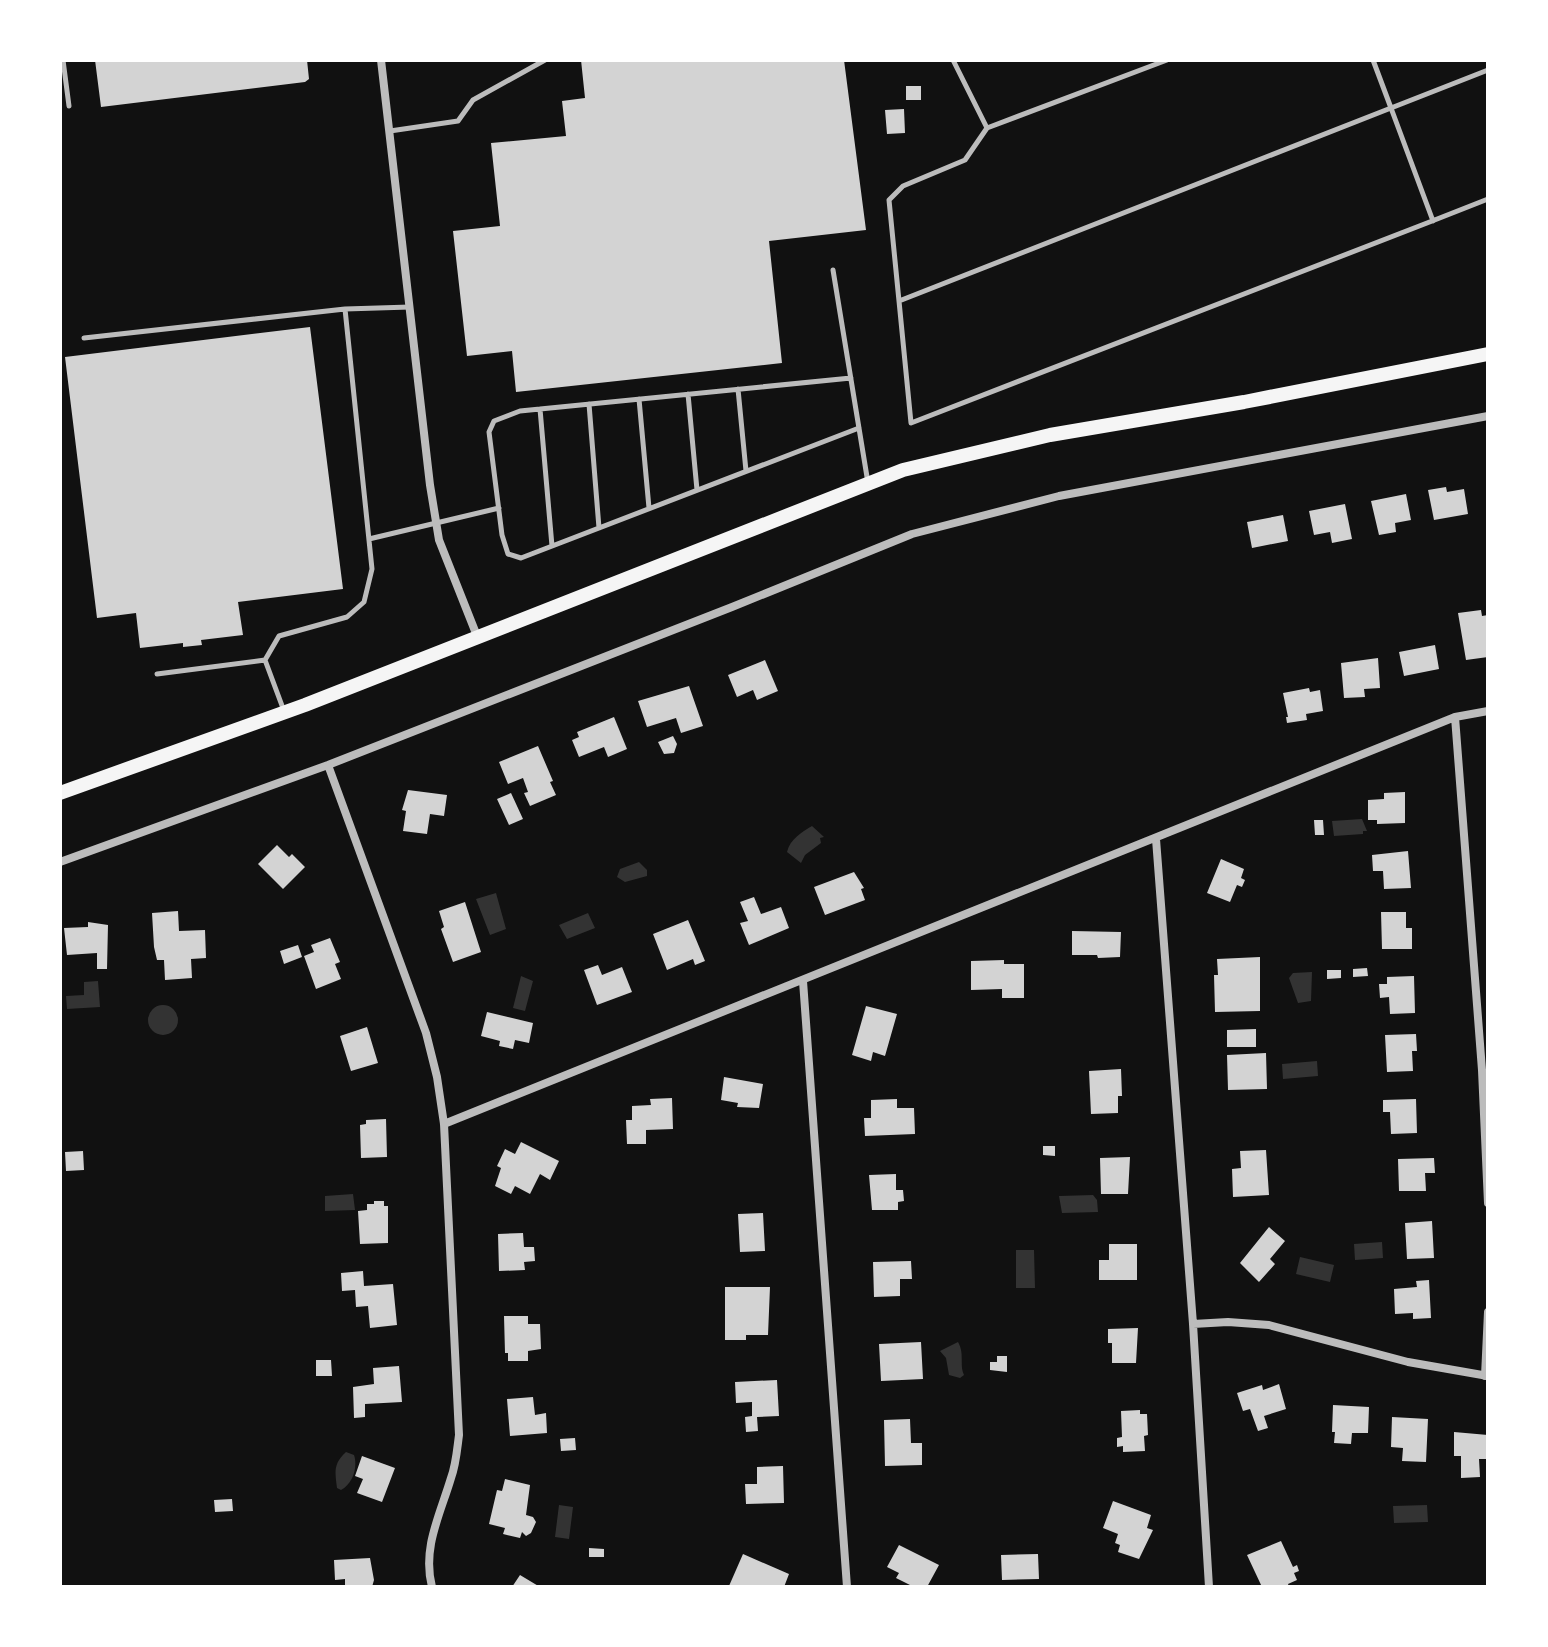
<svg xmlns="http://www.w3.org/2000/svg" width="1548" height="1647" font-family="'Crimson Pro',serif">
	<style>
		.water { fill: #333 }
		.building { fill: #d3d3d3 }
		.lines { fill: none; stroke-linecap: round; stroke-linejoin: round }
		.service { stroke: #bcbcbc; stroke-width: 5 }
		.minor { stroke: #bcbcbc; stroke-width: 8 }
		.secondary { stroke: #f5f5f5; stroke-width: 14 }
	</style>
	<rect width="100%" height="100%" fill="#111"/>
	<path class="water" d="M1362 819 1367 831H1363V834L1334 836 1332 821Z
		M812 826 824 837 820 838 821 843 805 855 801 863 787 852C790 839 802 832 812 826Z
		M639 862 647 870V876L625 882 617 877 620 869Z
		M496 893 506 929 490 935 476 899Z
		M588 913 595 928 567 939 559 925Z
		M1312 972 1311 1001 1298 1003 1289 978 1293 973Z
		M521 976 533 981 525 1011 513 1008Z
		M98 981 100 1007 67 1009 66 996 84 995V982Z
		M148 1020a15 15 0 1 1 30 0a15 15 0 1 1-30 0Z
		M1317 1061 1318 1076 1283 1079 1282 1064Z
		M353 1194 355 1210 325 1211V1196Z
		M1093 1195 1097 1200 1098 1212 1062 1213 1059 1196Z
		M1382 1242 1383 1258 1355 1260 1354 1244Z
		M1016 1250H1034L1035 1288H1016Z
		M1300 1257 1334 1265 1330 1282 1296 1274Z
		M958 1342C965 1354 959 1365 964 1375L960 1378 949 1375 946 1358 940 1351Z
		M346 1452 354 1455C358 1467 353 1484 341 1490L337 1488C335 1472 333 1464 346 1452Z
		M559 1505 573 1507 569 1539 555 1537Z
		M1427 1505 1428 1522 1394 1523 1393 1506Z"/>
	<path class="building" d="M95 60H307L309 79 305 82 101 107Z
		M581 60H844L866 230 769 241 782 363 516 392 512 351 467 356 453 231 500 226 491 143 566 136 562 101 585 98Z
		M906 86H921V100H906Z
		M904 109 905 133 887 134 885 110Z
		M310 327 343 589 238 602 243 635 201 640 202 645 183 647V643L140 648 136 613 97 618 65 357Z
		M1446 487 1447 492 1464 489 1468 514 1434 520 1428 490Z
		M1406 494 1411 520 1395 523 1396 532 1379 535 1371 501Z
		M1345 504 1352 539 1332 543 1330 532 1314 535 1309 511Z
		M1283 515 1288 541 1252 548 1247 522Z
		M1481 610 1482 616 1488 615V657L1466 660 1458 613Z
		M1435 645 1439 669 1404 676 1399 652Z
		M1378 658 1380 688 1364 689 1365 697 1344 698 1341 663Z
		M765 660 778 691 757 700 753 690 737 697 728 675Z
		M689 686 703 726 681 733 676 718 647 727 638 701Z
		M1309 688 1310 692 1320 690 1323 711 1306 714 1307 720 1287 723 1286 717H1288L1283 693Z
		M614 717 627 749 608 757 604 747 579 757 572 740 579 737 577 732Z
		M673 736 677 744 674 753 664 754 658 742Z
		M538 746 553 781 550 782 556 795 530 806 524 793 528 792 523 778 508 784 499 762Z
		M408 790 447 795 444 816 430 814 427 834 403 831 406 811 402 810Z
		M1405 792V823L1377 824V820H1368V800L1384 799V793Z
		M511 793 523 819 509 825 497 799Z
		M1314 820H1323L1324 835H1315Z
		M277 845 289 857 292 854 305 867 283 889 258 864Z
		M1408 851 1411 888 1384 889 1383 871H1373L1372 855Z
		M1221 859 1244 869 1241 878 1245 880 1242 887 1237 885 1230 902 1207 893Z
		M854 872 864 888 861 889 865 900 825 915 814 887Z
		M754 897 761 914 781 907 789 928 749 945 740 923 748 921 740 902Z
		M465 902 481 952 453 962 441 929 444 927 439 911Z
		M178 911 179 931 205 930 206 958 191 959 192 978 165 980 164 960H157L154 947 152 913Z
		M1381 912H1406V928H1412V949H1382Z
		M688 920 705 961 695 965 693 959 667 970 653 934Z
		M88 922 108 925 107 969H97V953L67 955 64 928 88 927Z
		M1072 931 1121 932 1120 957 1098 958 1097 955H1072Z
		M330 938 340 962 335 964 341 979 316 989 304 956 314 952 311 945Z
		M298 945 302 957 284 964 280 951Z
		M1260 957V1011L1215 1012 1214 975H1218L1217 959Z
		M1004 960V964H1024V998H1002V989L971 990V961Z
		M598 965 602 975 622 967 632 992 597 1005 584 970Z
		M1367 968 1368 976 1353 977V969Z
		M1327 970H1341V978L1327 979Z
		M1414 976 1415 1013 1390 1014 1389 997 1380 998 1379 984H1387V977Z
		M866 1006 897 1014 885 1056 873 1052 871 1061 852 1055Z
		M487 1012 533 1023 529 1043 515 1040 513 1049 499 1046 500 1041 481 1036Z
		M367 1027 378 1063 351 1071 340 1036Z
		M1256 1029V1047H1227V1030Z
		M1416 1034 1417 1051H1412L1413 1071 1387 1072 1385 1035Z
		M1266 1053 1267 1089 1228 1090 1227 1055Z
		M1121 1069 1122 1096H1118V1113L1091 1114 1089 1071Z
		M724 1077 763 1084 759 1108 737 1107 738 1103 721 1100Z
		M672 1098 673 1129 646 1130V1144H627L626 1120H632V1106L651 1105 650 1099Z
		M897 1099V1108H914L915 1134 865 1136 864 1118H871V1100Z
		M1416 1099 1417 1133 1391 1134 1390 1112H1383V1100Z
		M386 1119 387 1157 361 1158 360 1125 366 1124V1120Z
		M521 1142 559 1161 550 1180 540 1174 530 1194 515 1186 511 1194 495 1186 501 1168 497 1166 505 1149 515 1154Z
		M1043 1146H1055V1156L1043 1155Z
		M1266 1150 1269 1195 1233 1197 1232 1169 1241 1168 1240 1151Z
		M83 1151 84 1170 66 1171 65 1152Z
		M1130 1157 1128 1194H1101L1100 1158Z
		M1434 1158 1435 1173H1425L1426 1191H1399L1398 1159Z
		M896 1174V1190H903L904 1201 898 1202V1210H872L869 1175Z
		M374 1201H384V1206H388V1243L360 1244 358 1211 367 1210V1204H374Z
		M763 1213 765 1251 740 1252 738 1214Z
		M1432 1221 1434 1258 1407 1259 1405 1223Z
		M1269 1227 1285 1241 1270 1259 1275 1264 1259 1282 1240 1263Z
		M523 1233 524 1247H534L535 1261 524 1262 525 1270 499 1271 498 1234Z
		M1109 1244H1137V1280H1099V1260H1109Z
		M911 1261 912 1279H900V1296L874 1297 873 1262Z
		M363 1271 364 1286 393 1284 397 1325 370 1328 368 1306 356 1307 355 1290 342 1291 341 1273Z
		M1429 1280 1431 1318 1413 1319V1313L1395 1314 1394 1289 1417 1287 1416 1281Z
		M725 1287H770L768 1335H746V1340H725Z
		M504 1316H528V1324H540L541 1349 528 1351V1361H508V1353H505Z
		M1138 1328 1136 1363H1112V1343H1108V1329Z
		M921 1342 923 1379 881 1381 879 1344Z
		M997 1356H1007V1372L990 1370V1362H997Z
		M316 1360H331L332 1376H316Z
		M399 1366 402 1402 365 1404V1417L354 1418 353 1387 374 1384 373 1368Z
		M777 1380 779 1416 757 1417 758 1431 746 1432 745 1417 752 1416V1402L736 1403 735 1382Z
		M1279 1384 1286 1409 1264 1416 1268 1428 1258 1431 1250 1409 1243 1411 1237 1393 1262 1385 1263 1390Z
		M533 1397 535 1415 546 1413 547 1433 510 1436 507 1399Z
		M1333 1405 1369 1407 1368 1433H1352L1351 1444 1334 1443 1335 1432H1332Z
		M1140 1410V1414H1147L1148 1435 1144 1436 1145 1451 1123 1452V1446L1117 1447V1438L1122 1437 1121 1411Z
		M1392 1417 1428 1419 1426 1462 1402 1461 1403 1448 1391 1447Z
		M910 1419 911 1443H922V1465L885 1466 884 1420Z
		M1454 1432 1488 1435V1459H1479L1480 1477 1461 1478V1456H1454Z
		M575 1438 576 1450 561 1451 560 1439Z
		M362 1456 395 1468 382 1502 357 1493 363 1479 355 1476Z
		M783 1466 784 1503 746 1504 745 1484H757V1467Z
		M505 1479 530 1485 526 1515 533 1517 536 1522 531 1533 526 1536 522 1532 520 1538 503 1534 505 1528 489 1524 497 1490 502 1491Z
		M232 1499 233 1511 215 1512 214 1500Z
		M1113 1501 1151 1515 1147 1528 1153 1530 1139 1559 1118 1552 1120 1545 1115 1543 1118 1534 1103 1528Z
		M1281 1541 1293 1567 1297 1565 1299 1571 1294 1573 1297 1580 1288 1584 1289 1587H1262L1247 1555Z
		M899 1545 939 1565 927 1587H914L896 1578 899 1573 887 1567Z
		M589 1548 604 1549V1557H589Z
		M743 1554 789 1574 784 1587 729 1586Z
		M1038 1554 1039 1579 1002 1580 1001 1555Z
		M370 1558 374 1580 372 1587H345V1579L335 1580 334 1560Z
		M520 1575 540 1587H512Z"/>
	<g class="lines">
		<path class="service" d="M63 60 69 106
			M953 60 987 128
			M1373 60 1391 108 1488 70
			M390 131 458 121 473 100 545 60
			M1433 221 1391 108 899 301 911 423 1427 223 1488 199
			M833 270 868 483
			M899 301 889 200 903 186 965 160 987 128 1167 60
			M345 309 410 307
			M84 338 345 309 372 569 364 602 347 617 279 636 265 660
			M851 378 520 411 494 421 489 432 502 535 508 554 521 558 859 428
			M738 389 746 471
			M688 394 697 490
			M639 399 649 508
			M589 404 599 528
			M540 409 552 546
			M369 539 499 508
			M265 660 284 711
			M157 674 265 660"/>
		<path class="minor" d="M381 60 430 485 439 540 477 636
			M1455 717 1482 1070 1488 1203
			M328 765 426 1033 437 1077 444 1124 459 1435C457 1450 456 1465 451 1478 440 1515 422 1548 432 1587
			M1156 839 1193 1324 1209 1587
			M60 862 328 765 732 607 912 534 1059 496 1488 416
			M803 981 847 1587
			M444 1124 1455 717 1488 711
			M1193 1324 1228 1322 1269 1325 1408 1362 1488 1376
			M1485 1376 1488 1312"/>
		<path class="secondary" d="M60 793 305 705 903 470 1050 435 1244 402 1488 354"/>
	</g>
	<rect width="1548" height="1647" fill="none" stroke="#ffffff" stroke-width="124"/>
</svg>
